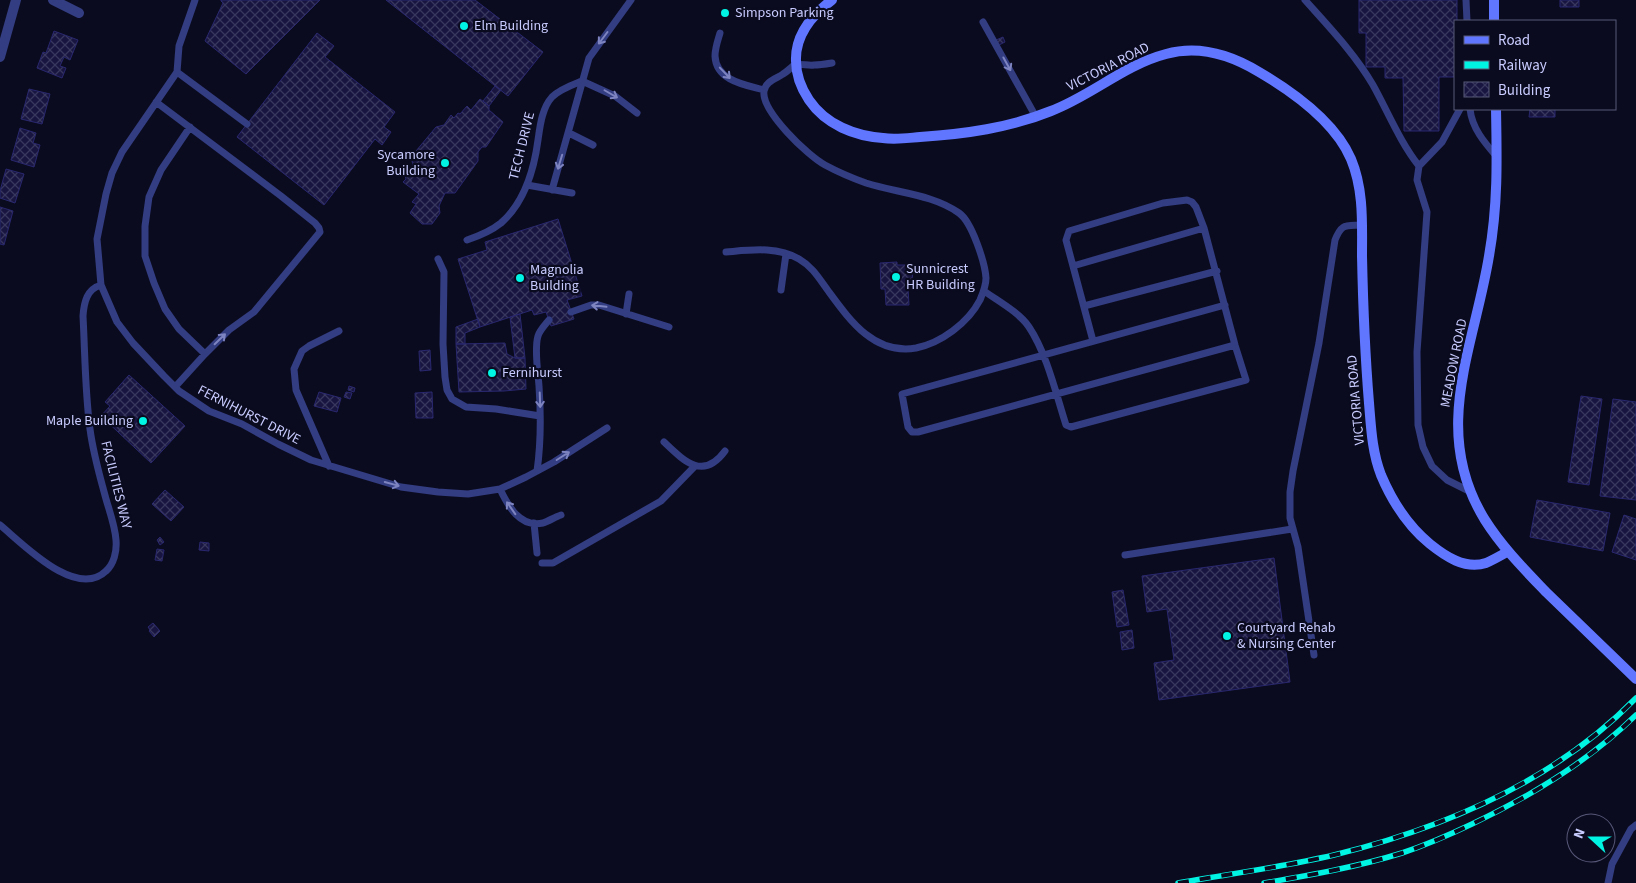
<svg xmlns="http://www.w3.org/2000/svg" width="1636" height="883" font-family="'Source Sans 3',sans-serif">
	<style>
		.building { fill: url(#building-cross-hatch); stroke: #29276e }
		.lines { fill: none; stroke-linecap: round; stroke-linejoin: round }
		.lane { stroke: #333d81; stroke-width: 7 }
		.street { stroke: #333d81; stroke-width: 10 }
		.secondary { stroke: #6076ff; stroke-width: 10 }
		.rail-casing { stroke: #00f4e4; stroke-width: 5.5 }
		.rail { stroke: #0b0b1f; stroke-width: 4; stroke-dasharray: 11; stroke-linecap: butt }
		.oneway { stroke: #7e84c0 }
		.poi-dot { fill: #00f4e4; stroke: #0b0b1f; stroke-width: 2 }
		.labels { text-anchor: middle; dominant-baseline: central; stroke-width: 4.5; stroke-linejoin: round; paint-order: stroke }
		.poi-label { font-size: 14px; fill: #c9ccff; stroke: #0b0b1f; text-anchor: start }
		.street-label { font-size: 14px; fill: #c9ccff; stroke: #0b0b1f }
	</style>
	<defs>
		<pattern id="building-cross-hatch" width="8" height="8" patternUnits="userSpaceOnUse" patternTransform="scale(1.25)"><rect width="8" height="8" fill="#181641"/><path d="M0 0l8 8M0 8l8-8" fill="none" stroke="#38375e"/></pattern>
	</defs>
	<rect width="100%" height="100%" fill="#0b0b1f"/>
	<path class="building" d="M221 0H320L246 74 205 41 223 3 221 1Z
		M386 0H475L543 52 508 96Z
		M1359 0H1457V21H1455V77H1439V131H1404L1403 78H1385V67H1366V33H1359Z
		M1560 0H1579V7H1560Z
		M54 31 78 40 70 60 64 57 60 66 66 68 62 78 37 68 43 52 46 53Z
		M317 33 334 46 325 57 395 112 384 127 391 132 382 145 375 139 324 205 237 137Z
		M1003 37 1005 42 999 45 996 40Z
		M495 86 501 90 489 106 483 101Z
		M29 89 50 94 42 124 21 119Z
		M480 99 489 106V110L503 122 486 147H482L478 152V161L455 193H445L439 206 440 213 432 224H422L410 213 416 204 412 202 419 194 403 182 406 179 405 176 413 165 411 157 436 127 444 125 451 115 454 118 458 113 460 114 467 106 471 110Z
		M1530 109H1555V117H1529Z
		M20 128 36 133 33 143 40 145 34 167 11 160Z
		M6 169 24 174 15 203 0 198V191Z
		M0 207 13 211 4 245 0 244Z
		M558 219 582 296 567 300 574 319 551 326 546 312 534 315 532 310 480 327 458 259 487 250 485 242Z
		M897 262V265H912L913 288H908L909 305H886L885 289H881L880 263Z
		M520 314 525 358H515L510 317Z
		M478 319 480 327 465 333V344H456V327Z
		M505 343 507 354 515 358H525L526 389 504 391 459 392 456 344Z
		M430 350 431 370 420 371 419 351Z
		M129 375 185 426 151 463 101 416 110 406 105 402Z
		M349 386 355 388 354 392 348 390Z
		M319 392 341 398 337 412 314 406Z
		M346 392 352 393 350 399 344 397Z
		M432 392 433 418H416L415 393Z
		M1581 396 1602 399 1589 485 1568 482Z
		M1613 399 1636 402V500L1600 496Z
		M165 490 184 507 171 521 152 504Z
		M1537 500 1610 513 1603 551 1530 537Z
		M1624 515 1636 519V560L1612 552Z
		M160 537 164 542 160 545 157 540Z
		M200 542 209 543V551L199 550Z
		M157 549 164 550 162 561 155 560Z
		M1274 558 1290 682 1159 700 1154 663 1174 660 1167 609 1147 612 1142 576Z
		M1123 590 1129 625 1117 627 1112 592Z
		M153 623 160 631 154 637 149 631 150 630 148 627Z
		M1132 630 1134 648 1122 650 1120 632Z"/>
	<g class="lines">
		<path class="lane" d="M195 0 179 46 177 72 122 152 112 173 106 194 97 239 101 285 117 322 133 343 164 376 179 391 209 411 242 424 278 444 311 460 401 487 438 492 468 494 500 489 526 477 554 462 607 428
			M1305 0C1329 27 1355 54 1373 85 1388 112 1400 142 1419 166L1417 180 1427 212 1417 352 1418 425 1423 447 1432 466 1447 480 1471 492
			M1466 0 1467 21
			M983 22 1036 117
			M720 33C718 40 715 48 715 56 716 81 746 85 764 90
			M177 72 247 124
			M582 81 615 96 637 113
			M156 102 281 196 315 223 319 228 320 232 254 312 229 330 205 354 175 387
			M1470 109C1472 128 1484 142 1497 157
			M190 127 161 170 149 197 145 226V256L154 283 165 309 179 329 205 354
			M569 133 593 145
			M1419 166 1442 142 1460 109
			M527 185 572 193
			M552 190 589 58 631 0
			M467 240C479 236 491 231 501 223 525 202 534 170 538 140 540 126 542 108 552 97 560 89 572 85 582 81
			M726 252C750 250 777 246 799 259 813 267 820 280 829 292 851 322 875 355 916 348 941 343 968 323 980 300 983 293 986 286 986 278 985 263 972 222 959 213 932 194 897 193 866 183 852 178 838 172 825 165 808 156 761 111 764 91 766 81 776 79 783 74 787 72 791 67 795 65 800 63 808 66 814 65 820 65 826 64 832 63
			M438 259 444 272 443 344 445 377 447 390 452 399 466 407 496 409 540 416
			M1073 266 1204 228
			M781 290 786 254
			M984 291C998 301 1020 313 1029 327 1047 354 1056 394 1066 425L1071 427 1246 380 1235 345 1204 228 1196 207 1192 202 1187 200 1163 203 1069 231 1066 240 1093 341
			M1225 305 902 394 908 427 912 432H918L1235 345
			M1084 306 1217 271
			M571 312 591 305H599L669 327
			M626 314 629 294
			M664 442C684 461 703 481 725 451
			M329 466 296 390 294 369 302 351 309 346 339 331
			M537 471C541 443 541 415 539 386 538 372 534 349 538 336 540 330 545 325 549 320
			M500 489C508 506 520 528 543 523 549 521 555 517 561 515
			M534 523 537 553
			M0 525C22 543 76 600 106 571 114 564 117 551 116 540 115 526 110 513 106 499 100 477 93 453 90 429 85 392 85 353 83 316 84 302 87 289 101 285
			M1125 555 1292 529
			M542 563H553L661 501 695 466
			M1314 655 1298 547 1290 518V492L1293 471 1319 343 1335 240C1342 223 1345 226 1362 225
			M1608 883 1612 864 1631 829 1636 825"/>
		<path class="street" d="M53 0 79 13
			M0 57 16 0"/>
		<path class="secondary" d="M832 0C812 15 795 35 796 61 796 75 801 88 809 100 826 125 855 136 883 138 895 140 908 138 920 137 965 134 1009 128 1051 111 1091 96 1124 65 1166 54 1198 45 1231 55 1259 72 1293 92 1335 122 1351 159 1364 190 1362 224 1362 256 1363 305 1365 354 1369 403 1371 427 1372 452 1381 475 1392 501 1408 526 1430 544 1445 556 1465 570 1486 563 1493 560 1500 556 1507 552
			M1494 0V21
			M1496 109C1497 160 1498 205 1489 256 1474 348 1430 431 1485 520 1502 547 1524 569 1546 592 1576 621 1606 650 1636 679"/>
		<defs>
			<path id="rail" d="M1178 883C1230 874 1283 867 1334 855 1444 828 1556 780 1636 698
				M1264 883C1311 875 1357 867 1402 853 1426 845 1449 835 1472 824 1531 796 1589 761 1636 715"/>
		</defs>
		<use href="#rail" class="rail-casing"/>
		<use href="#rail" class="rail"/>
	</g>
	<defs><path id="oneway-shaft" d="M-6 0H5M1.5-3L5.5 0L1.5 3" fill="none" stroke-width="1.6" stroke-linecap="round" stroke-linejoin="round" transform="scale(1.25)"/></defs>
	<g class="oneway">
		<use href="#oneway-shaft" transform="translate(603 38) rotate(127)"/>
		<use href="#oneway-shaft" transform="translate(1007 64) rotate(61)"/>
		<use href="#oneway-shaft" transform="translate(725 73) rotate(46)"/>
		<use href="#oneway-shaft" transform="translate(611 94) rotate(30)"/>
		<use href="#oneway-shaft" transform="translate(560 162) rotate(107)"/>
		<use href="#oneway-shaft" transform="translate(599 306) rotate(-174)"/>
		<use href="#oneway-shaft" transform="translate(220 339) rotate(-44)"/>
		<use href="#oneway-shaft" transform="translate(540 400) rotate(88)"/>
		<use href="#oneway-shaft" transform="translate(563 456) rotate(-32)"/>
		<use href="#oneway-shaft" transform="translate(392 484) rotate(15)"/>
		<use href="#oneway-shaft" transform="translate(511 508) rotate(-125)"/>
	</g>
	<g class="poi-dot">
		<circle cx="725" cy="13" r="5"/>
		<circle cx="464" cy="26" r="5"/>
		<circle cx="445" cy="163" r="5"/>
		<circle cx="896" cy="277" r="5"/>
		<circle cx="520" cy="278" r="5"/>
		<circle cx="492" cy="373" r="5"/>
		<circle cx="143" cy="421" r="5"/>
		<circle cx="1227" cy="636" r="5"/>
	</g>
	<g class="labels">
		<g class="poi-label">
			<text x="735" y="13">Simpson Parking</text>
			<text x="474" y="26">Elm Building</text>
			<text x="435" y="155" text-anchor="end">Sycamore<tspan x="435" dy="16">Building</tspan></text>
			<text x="906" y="269">Sunnicrest<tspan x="906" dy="16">HR Building</tspan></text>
			<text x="530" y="270">Magnolia<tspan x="530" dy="16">Building</tspan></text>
			<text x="502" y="373">Fernihurst</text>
			<text x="133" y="421" text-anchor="end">Maple Building</text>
			<text x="1237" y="628">Courtyard Rehab<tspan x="1237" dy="16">&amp; Nursing Center</tspan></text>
		</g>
		<g class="street-label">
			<text transform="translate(1108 67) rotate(-27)">VICTORIA ROAD</text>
			<text transform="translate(522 146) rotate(-76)">TECH DRIVE</text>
			<text transform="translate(1454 363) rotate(-79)">MEADOW ROAD</text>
			<text transform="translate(1356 400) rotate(-95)">VICTORIA ROAD</text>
			<text transform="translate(249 415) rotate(27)">FERNIHURST DRIVE</text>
			<text transform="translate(116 485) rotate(76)">FACILITIES WAY</text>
		</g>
	</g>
	<rect x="1454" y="20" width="162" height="90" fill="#0b0b1f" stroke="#575879"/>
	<rect x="1464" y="36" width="25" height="8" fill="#6076ff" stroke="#575879"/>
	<text x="1498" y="45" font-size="15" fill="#c9ccff">Road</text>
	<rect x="1464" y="61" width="25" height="8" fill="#00f4e4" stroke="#575879"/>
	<text x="1498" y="70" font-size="15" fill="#c9ccff">Railway</text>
	<rect x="1464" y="82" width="25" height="15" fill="url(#building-cross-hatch)" stroke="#575879"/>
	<text x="1498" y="95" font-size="15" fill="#c9ccff">Building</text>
	<g transform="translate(1591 838) rotate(291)"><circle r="24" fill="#0b0b1f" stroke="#575879"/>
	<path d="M0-4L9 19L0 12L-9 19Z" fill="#00f4e4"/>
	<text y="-8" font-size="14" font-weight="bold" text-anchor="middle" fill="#c9ccff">N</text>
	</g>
</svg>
